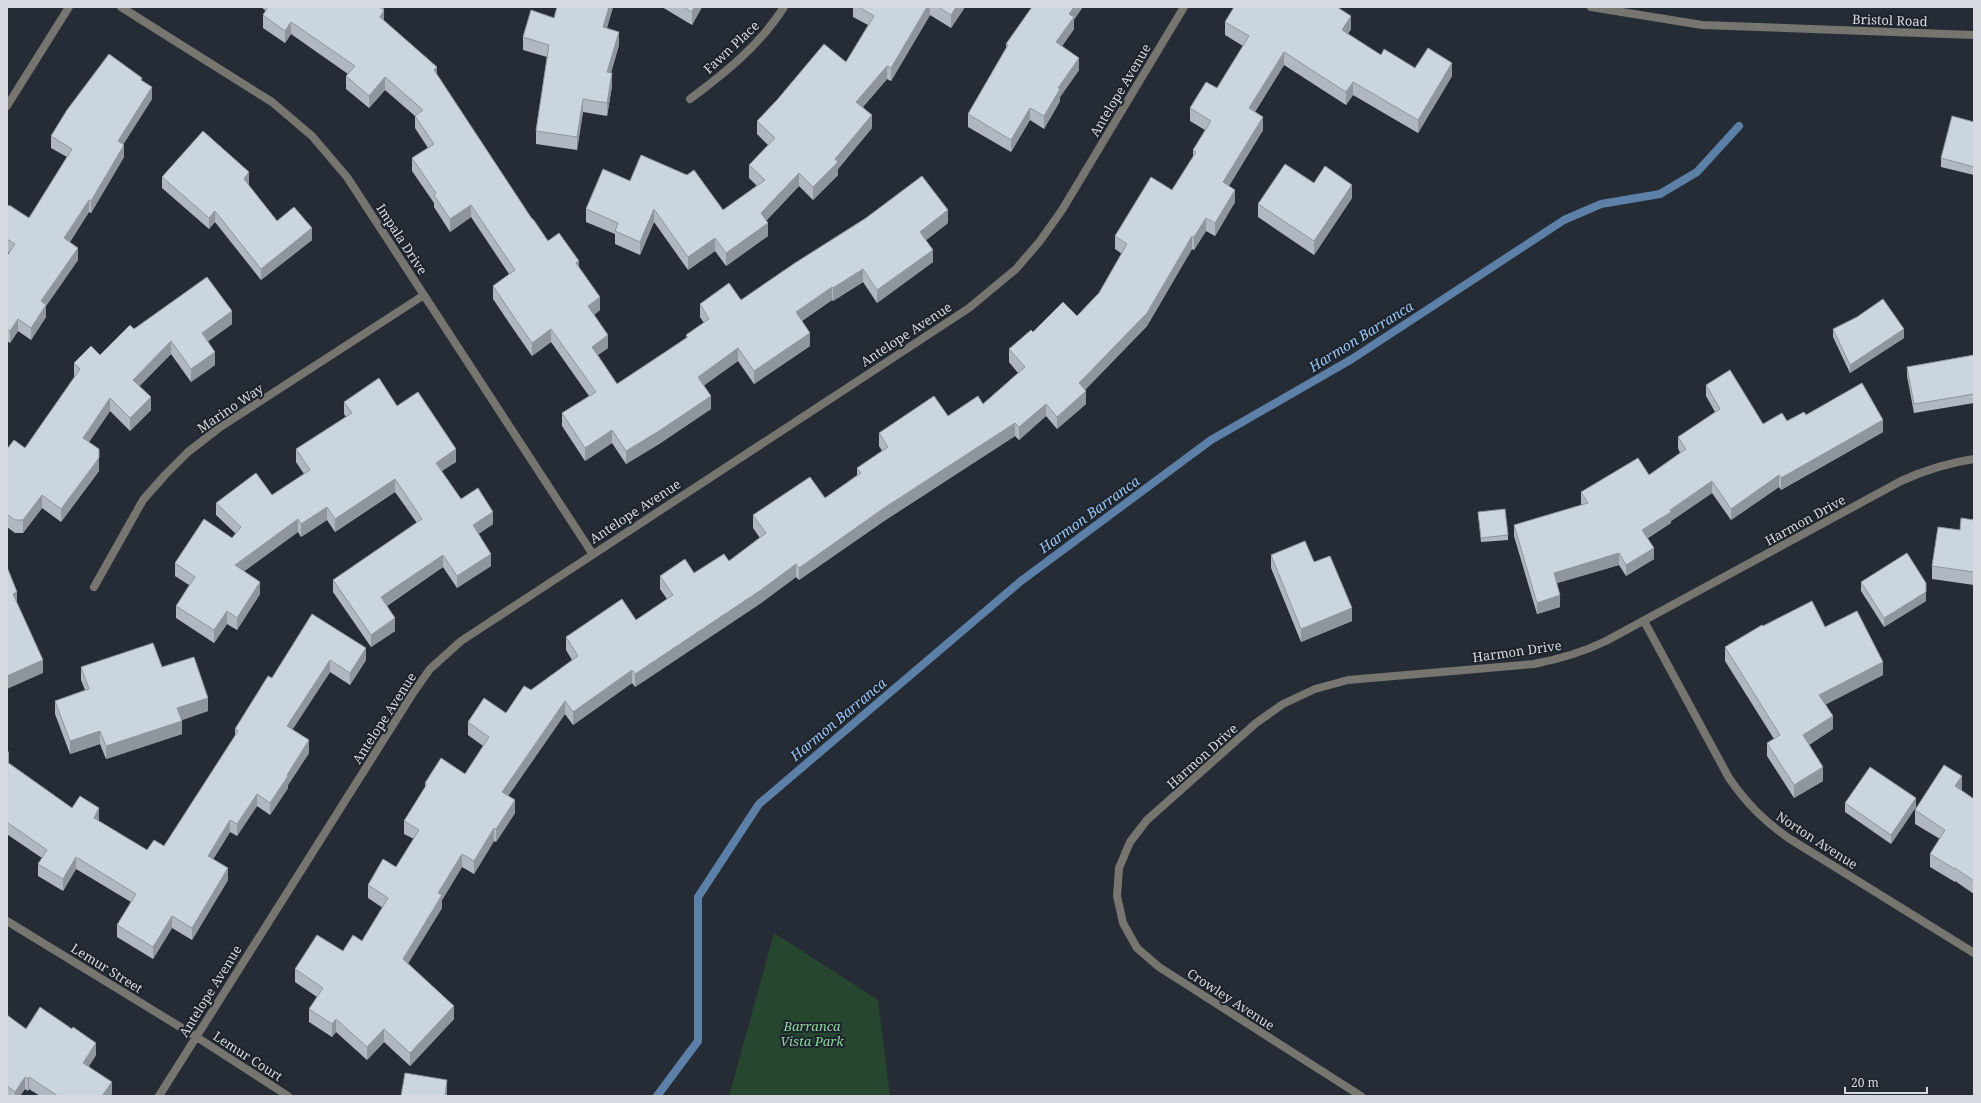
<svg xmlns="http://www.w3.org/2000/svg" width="1981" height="1103" font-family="'Noto Serif',serif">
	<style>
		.green { fill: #26462f }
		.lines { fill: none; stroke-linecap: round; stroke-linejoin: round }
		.stream { stroke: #5c80a7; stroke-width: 8 }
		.minor { stroke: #77756f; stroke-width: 8 }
		.tertiary { stroke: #77756f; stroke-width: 8 }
		.wall { fill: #afb7c1 }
		.shaded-wall { fill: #8e959d }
		.building { fill: #cbd5e0; stroke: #8e959d }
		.labels { text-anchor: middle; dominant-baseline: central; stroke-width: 4; stroke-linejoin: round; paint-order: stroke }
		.street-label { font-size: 13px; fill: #d7dbe1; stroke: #1c232b }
		.park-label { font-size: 13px; font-style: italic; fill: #8fd5a0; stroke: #1c232b }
		.water-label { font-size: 14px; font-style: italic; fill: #98c3f3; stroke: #1c232b }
	</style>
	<rect width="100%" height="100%" fill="#252c35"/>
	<path class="green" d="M774 933 878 1000 890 1096H729Z"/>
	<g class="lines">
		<path class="stream" d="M657 1096 698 1041V897L759 804 1021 581 1211 440 1352 359 1564 220 1601 204 1660 194 1697 172 1739 126"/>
		<path class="minor" d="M121 7 272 102 312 136 347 177 592 553
			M690 99C725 73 760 45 784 7
			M7 106 69 7
			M94 587 143 500 165 475 188 452 219 428 424 295
			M1644 621 1729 778C1747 804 1764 821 1790 839L1974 953
			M7 921 195 1036 288 1096
			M159 1096 413 693 430 669 461 641 969 308 1016 269 1040 241 1062 210 1184 7
			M1361 1096 1159 967 1137 948 1123 923 1117 896 1119 868 1130 842 1147 820 1256 723 1283 704 1315 689 1348 680 1534 664C1560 659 1583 652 1606 641L1901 481C1925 470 1947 463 1974 459"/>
		<path class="tertiary" d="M1591 7 1702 25 1974 35"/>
	</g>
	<path class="wall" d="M261 7H385L383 10 384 21 437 74 532 219 548 241 579 268 600 310 594 315 608 348 598 355 617 384 686 338V335L704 323 700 317V304L741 300 948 223 926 240 933 262 877 303 863 282 833 301 832 300 802 321 810 346 754 384 738 361 703 385 711 409 659 444 626 464 612 443 585 461 562 426V413L589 396 551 342 532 356 516 333 493 299V286L509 274 471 217 450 232 434 207V203L412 171V158L428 148 415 128V116L385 90 369 108 346 89V76L348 74 291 34 285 43 263 28V15L266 11Z
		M613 7 607 28 619 45 611 73 612 86 607 116 583 112 577 150 536 144V131L547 57 523 50V37L554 18Z
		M662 7H702L692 25Z
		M853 7H965L951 28 930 15 891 81 887 79 863 107 872 128 838 169V175L813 200 799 186 766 221 768 236 726 266 715 251 688 270 654 222 640 255 615 244V234L586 222V209L630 181 723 210 757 186 749 178V165L768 145 757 134V121L846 62 868 25 853 17Z
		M1074 20V29L1062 46 1079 70 1060 97V101L1044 129 1030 120 1011 152 968 127V114L1006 48V44Z
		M1225 22 1351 29 1348 34 1381 55 1415 68 1452 76 1418 133 1353 95 1346 105 1284 65 1255 112 1263 130 1229 186 1235 202 1215 236 1206 231 1194 250 1192 249 1147 326 1085 390 1086 404 1057 429 1046 416 1019 440 1015 436 884 521 799 580 796 577 761 603 635 687 632 683 573 725 565 714 508 796 515 813 496 842 494 841 474 874 462 867 442 900V908L408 963 454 1019 410 1066 384 1042 367 1060 336 1032 332 1037 309 1022V1009L317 997 295 982V969L343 951 362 941 383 908 368 898V885L396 867 414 839 404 834V821L425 787V783L465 774 483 746 468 735V722L506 713 531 690 572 660 566 650V637L636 620 667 599 660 589V576L694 573 729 561 760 538 753 528V515L825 498 857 475V468L882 451 879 446V433L948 416 983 404 1018 373 1009 362V349L1033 332 1077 316 1099 293 1122 254 1115 249V236L1172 190 1193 157V150L1205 130 1190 121V108L1217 88 1243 46 1225 35Z
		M142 81 152 99 123 144 124 157 91 213 89 212 70 242 78 260 46 306V317L31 340 18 331 10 343 7 341V256L9 253 7 251V208L29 218 67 157 51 148V136Z
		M1974 122V175L1941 167V158Z
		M162 177 249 184 248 185 277 221 312 240 261 280 215 222 209 229 162 188Z
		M1314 183 1352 198 1314 255 1258 217V204Z
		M232 324 208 341 215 365 191 382 171 354 139 386 151 410 130 431 110 411 89 442 99 471 61 522 42 508 23 533H15L7 527V449L25 448 75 377 74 376V363L100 355 134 329Z
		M1833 329 1904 338 1850 373 1833 337Z
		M1974 355V403L1914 413 1907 376V367Z
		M1706 385 1763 424 1787 421 1806 415 1883 432 1781 490 1779 487 1731 520 1712 493 1671 521V523L1648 538 1654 559 1626 576 1619 565 1557 583 1560 607 1537 614 1514 536V525L1582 505 1581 504V492L1649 475 1680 453 1678 448V437L1715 412 1706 396Z
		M344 402 397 406 456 462 441 471 461 499 493 524 478 534 491 566 457 588 443 567 387 606 395 631 371 647 333 592V580L417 523 395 492 335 532 327 520 301 537 298 532 244 571 260 594 237 630 227 624 214 643 176 618V606L189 585 175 576V563L232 538 236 534 216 515V503L272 495 304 474 296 462V449L346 417 344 414Z
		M1478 512 1508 535V540L1481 542Z
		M1974 520V585L1932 579V566L1960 530Z
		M1271 555 1314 562 1352 621 1301 642 1271 568Z
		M1861 582 1926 601 1884 627 1861 591Z
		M312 614 366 660 350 685 330 672 292 730 309 753 288 785V788L270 815 257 806 237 836 230 832 213 859 228 880 192 940 172 928 153 959 117 937V925L131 902 76 869 63 891 38 876V864L42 858 8 835 7 837V750L9 763 72 808 99 821 147 850 164 846 235 737V729L272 678Z
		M1763 626 1825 627 1883 675 1826 704 1833 729 1809 745 1823 781 1794 798 1767 756V743L1774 739 1725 661V647Z
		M81 667H162L208 711 181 720 182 734 106 759 100 744 70 754 55 714V701L85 690 81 680Z
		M1961 790 1974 799V894L1955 881V882L1930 867V854L1940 839 1915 824V810L1962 790Z
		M1845 803 1916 807 1891 844 1845 812Z
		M7 1015 26 1029 96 1055 89 1066 112 1094 110 1096H40L29 1089 28 1091 25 1089 20 1096H7Z"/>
	<path class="shaded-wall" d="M377 7H385L377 19Z
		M609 7H613L603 40V27Z
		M694 7H702L692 25V12Z
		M927 7H930V15L891 81V68Z
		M956 7H965L951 28V15Z
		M1074 7H1083L1074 20V29L1056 55V42L1069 14Z
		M384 10V23L380 17Z
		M1351 16V29L1342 43V30Z
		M291 22V34L285 43V31Z
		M619 32V45L607 85V72Z
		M1284 52V65L1249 121V108Z
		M1079 58V70L1060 97V101L1044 129V116L1058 88Z
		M1452 63V76L1418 133V120Z
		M887 66V79L856 115V102Z
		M437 67V80L434 70Z
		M612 73V86L607 116V103Z
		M385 77V90L369 108V96Z
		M1353 82V95L1346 105V92Z
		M152 87V99L118 153V141Z
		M583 99V112L577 150V137Z
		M1030 108V120L1011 152V140Z
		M872 115V128L838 169V175L813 200V187L835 159Z
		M1263 117V130L1223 195V182Z
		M124 145V157L91 213V201Z
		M249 172V184L244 190V179Z
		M799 173V186L761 226V213Z
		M1352 185V198L1314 255V241Z
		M1235 190V202L1215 236V223Z
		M89 200V212L64 250V238Z
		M471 205V217L450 232V219Z
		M654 209V222L640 255V242Z
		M948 210V223L920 245V232Z
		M215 211V222L209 229V218Z
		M1206 218V231L1194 250V237Z
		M768 223V236L726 266V253Z
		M312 228V240L261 280V269Z
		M1192 236V249L1147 326 1079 396V383Z
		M715 238V251L688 270V257Z
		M78 248V260L46 306V317L31 340V328L41 301Z
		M933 250V262L877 303V290Z
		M579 261V274L576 263Z
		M863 269V282L833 301V288Z
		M832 287V300L796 325V312Z
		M600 297V310L588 319V306Z
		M232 311V324L202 346V333Z
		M18 319V331L10 343V331Z
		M551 329V342L532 356V343Z
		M1904 329V338L1850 373V365Z
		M810 333V346L754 384V371Z
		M608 335V348L592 359V347Z
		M171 341V354L133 393V380Z
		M738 348V361L698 390V377Z
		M215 352V365L191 382V369Z
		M1086 391V404L1057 429V417Z
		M711 396V409L659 444 626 464V451Z
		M151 397V410L130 431V418Z
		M110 398V411L83 451V438Z
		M1046 404V416L1019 440V427Z
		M1883 420V432L1781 490V478Z
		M1015 423V436L884 521 799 580V568L884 508Z
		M612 430V443L585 461V448Z
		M456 449V462L436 475V463Z
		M99 458V471L61 522V509Z
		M1779 475V487L1731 520V509Z
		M395 479V492L335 532V519Z
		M1712 481V493L1671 521V523L1642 541V530Z
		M42 495V508L23 533V520Z
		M327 507V520L301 537V524Z
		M493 512V524L473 538V525Z
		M298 519V532L235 578V565Z
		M1654 548V559L1626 576V565Z
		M1619 553V565L1554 584V573Z
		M491 554V566L457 588V576Z
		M443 555V567L381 609V597Z
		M796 564V577L761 603 635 687V674Z
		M260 582V594L237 630V618Z
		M17 592V606L13 594Z
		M1926 592V601L1884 627V618Z
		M1560 595V607L1537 614V603Z
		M1352 608V621L1301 642V629Z
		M227 611V624L214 643V630Z
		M395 618V631L371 647V635Z
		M366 648V660L350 685V673Z
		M43 660V673L7 689V676Z
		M330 660V672L287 738V726Z
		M1883 662V675L1819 708V695Z
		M632 670V683L573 725V712Z
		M208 698V711L177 722V708Z
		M565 701V714L502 805V792Z
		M1833 716V729L1803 748V735Z
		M182 721V734L106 759V746Z
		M100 731V744L70 754V741Z
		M309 740V753L288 785V788L270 815V803L287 775Z
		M9 751V763L7 766V754Z
		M1823 767V781L1794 798V785Z
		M1962 776V790L1955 800V786Z
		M257 794V806L237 836V824Z
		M1916 798V807L1891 844V835Z
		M515 800V813L496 842V829Z
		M99 808V821L94 830V818Z
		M230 820V832L208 868V856Z
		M8 823V835L7 837V825Z
		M494 828V841L474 874V861Z
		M462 854V867L442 900V908L403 972V959L438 893Z
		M76 857V869L63 891V879Z
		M228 868V880L192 940V928Z
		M172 916V928L153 959V947Z
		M454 1006V1019L410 1066V1053Z
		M336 1019V1032L332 1037V1024Z
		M384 1029V1042L367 1060V1047Z
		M96 1043V1055L83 1075V1063Z
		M25 1077V1089L20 1096H15V1092Z
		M29 1077V1089L28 1091V1079Z
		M447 1080V1096H445Z
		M112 1082V1094L110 1096H102Z"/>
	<path class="building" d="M268 7H379L384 10 380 17 437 67 434 70 532 219H533L548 241 559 233 579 261 576 263 600 297 588 306 608 335 592 347 617 384 688 337 686 335 709 319 700 304 729 283 741 300 795 263 866 218 922 176 948 210 920 232 933 250 877 290 863 269 833 288 832 287 796 312 810 333 754 371 738 348 698 377 711 396 659 431 626 451 612 430 585 448 562 413 596 392 551 329 532 343 516 320 493 286 515 270 471 205 450 219 434 195 436 193 412 158 434 144 415 116 423 110 385 77 369 96 346 76 355 66 291 22 285 31 263 15Z
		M557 7H609L603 27 619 32 607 72 612 73 607 103 583 99 577 137 536 131 549 45 523 37 531 10 554 18Z
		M684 7H694L692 12Z
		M859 7H927L891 68 887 66 856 102 872 115 835 159 838 162 813 187 799 173 761 213 768 223 726 253 715 238 688 257 654 209 640 242 615 231 618 223 586 209 603 169 630 181 641 155 687 175 694 170 723 210 765 180 749 165 775 138 757 121 777 100 824 44 846 62 874 16Z
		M939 7H956L951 15Z
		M1032 7H1074L1069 14 1074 17 1056 42 1079 58 1058 88 1060 89 1044 116 1030 108 1011 140 968 114 1008 45 1006 44Z
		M1234 7H1337L1351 16 1342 30 1381 55 1384 49 1415 68 1428 48 1452 63 1418 120 1353 82 1346 92 1284 52 1249 108 1263 117 1223 182 1235 190 1215 223 1206 218 1194 237 1192 236 1147 313 1079 383 1086 391 1057 417 1046 404 1019 427 1015 423 884 508 799 568 796 564 761 590 635 674 632 670 573 712 565 701 502 792 515 800 496 829 494 828 474 861 462 854 438 893 442 895 403 959 454 1006 410 1053 384 1029 367 1047 336 1019 332 1024 309 1009 323 988 295 969 317 935 343 951 353 935 362 941 388 898 368 885 383 859 396 867 419 830 404 821 427 784 425 783 441 758 465 774 489 737 468 722 484 698 506 713 524 686 531 690 578 656 566 637 622 599 636 620 673 595 660 576 685 559 694 573 724 554 729 561 766 533 753 515 810 477 825 498 861 473 857 468 888 447 879 433 934 396 948 416 978 396 983 404 1025 367 1009 349 1031 330 1033 332 1063 302 1077 316 1099 293 1127 244 1115 236 1151 177 1172 190 1196 152 1193 150 1211 121 1190 108 1206 82 1217 88 1249 36 1225 22Z
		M109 54 142 78 141 80 152 87 118 141 124 145 91 201 89 200 64 238 78 248 41 301 46 305 31 328 18 319 10 331 7 329V256L15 244 7 239V208L9 205 29 218 72 149 51 136 67 110Z
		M1952 116 1974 122V167L1941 158Z
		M203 131 249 172 244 179 277 221 294 207 312 228 261 269 215 211 209 218 162 177Z
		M1285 164 1314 183 1325 166 1352 185 1314 241 1258 204Z
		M207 277 232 311 202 333 215 352 191 369 171 341 133 380 151 397 130 418 110 398 83 438 99 449V458L61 509 42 495 23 520H15L7 514V449L14 440 25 448 80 369 74 363 91 346 100 355 130 325 134 329Z
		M1883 299 1904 329 1850 365 1833 329 1857 317Z
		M1974 355V394L1914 404 1907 367Z
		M1730 370 1763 424 1782 413 1787 421 1804 412 1806 415 1862 383 1883 420 1781 478 1779 475 1731 509 1712 481 1670 510 1671 512 1642 530 1654 548 1626 565 1619 553 1554 573 1560 595 1537 603 1514 525 1588 503 1581 492 1638 458 1649 475 1686 449 1678 437 1720 409 1706 385Z
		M379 378 397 406 418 392 456 449 436 463 461 499 478 488 493 512 473 525 491 554 457 576 443 555 381 597 395 618 371 635 333 580 422 519 395 479 335 519 327 507 301 524 298 519 235 565 260 582 237 618 227 611 214 630 176 606 195 577 175 563 204 519 232 538 241 527 216 503 256 473 272 495 310 470 296 449 352 413 344 402Z
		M1505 509 1508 535 1481 538 1478 512Z
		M1961 518 1974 520V572L1932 566 1938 527 1960 530Z
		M1305 541 1314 562 1330 556 1352 608 1301 629 1271 555Z
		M1907 553 1926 583V592L1884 618 1861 582Z
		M7 567 17 592 13 594 43 660 7 676Z
		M1812 601 1825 627 1857 611 1883 662 1819 695 1833 716 1803 735 1823 767 1794 785 1767 743 1780 735 1725 647 1762 625 1763 626Z
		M312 614 366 648 350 673 330 660 287 726 309 740 287 775 288 776 270 803 257 794 237 824 230 820 208 856 228 868 192 928 172 916 153 947 117 925 136 894 76 857 63 879 38 864 47 850 8 823 7 825V762L72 808 80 796 99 808 94 818 147 850 154 840 164 846 238 731 235 729 268 676 272 678Z
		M153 643 162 667 194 657 208 698 177 708 182 721 106 746 100 731 70 741 55 701 89 689 81 667Z
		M1944 765 1962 776 1955 786 1974 799V881L1955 868V869L1930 854 1945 830 1915 810Z
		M1870 767 1916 798 1891 835 1845 803Z
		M40 1007 72 1029 73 1027 96 1043 83 1063 112 1082 102 1096H58L29 1077 28 1079 25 1077 15 1092 7 1086V1015L26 1029Z
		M405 1073 447 1080 445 1096H401Z"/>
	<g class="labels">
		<g class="street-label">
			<text transform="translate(1890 20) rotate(2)">Bristol Road</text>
			<text transform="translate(731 47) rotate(-43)">Fawn Place</text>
			<text transform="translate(1120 90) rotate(-59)">Antelope Avenue</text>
			<text transform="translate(402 239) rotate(57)">Impala Drive</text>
			<text transform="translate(906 334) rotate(-33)">Antelope Avenue</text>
			<text transform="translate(230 408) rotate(-34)">Marino Way</text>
			<text transform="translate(635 511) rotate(-33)">Antelope Avenue</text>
			<text transform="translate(1805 520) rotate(-29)">Harmon Drive</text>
			<text transform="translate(1517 651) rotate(-8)">Harmon Drive</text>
			<text transform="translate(384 718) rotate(-57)">Antelope Avenue</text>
			<text transform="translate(1202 756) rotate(-42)">Harmon Drive</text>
			<text transform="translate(1817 840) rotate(33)">Norton Avenue</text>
			<text transform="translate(107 968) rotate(32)">Lemur Street</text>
			<text transform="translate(210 991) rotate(-58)">Antelope Avenue</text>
			<text transform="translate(1231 999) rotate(33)">Crowley Avenue</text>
			<text transform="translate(248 1056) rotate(33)">Lemur Court</text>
		</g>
		<g class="park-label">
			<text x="812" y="1026">Barranca<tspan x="812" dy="15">Vista Park</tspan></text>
		</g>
		<g class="water-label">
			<text transform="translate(1361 336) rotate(-32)">Harmon Barranca</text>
			<text transform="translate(1089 514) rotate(-36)">Harmon Barranca</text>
			<text transform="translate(838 719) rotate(-40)">Harmon Barranca</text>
		</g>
	</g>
	<rect width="1981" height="1103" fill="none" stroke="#d7dbe1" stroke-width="16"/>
	<path d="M1845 1087v6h82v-6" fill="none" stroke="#d7dbe1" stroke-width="2"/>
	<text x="1851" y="1087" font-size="12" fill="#d7dbe1" stroke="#1c232b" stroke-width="3" paint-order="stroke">20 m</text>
</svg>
